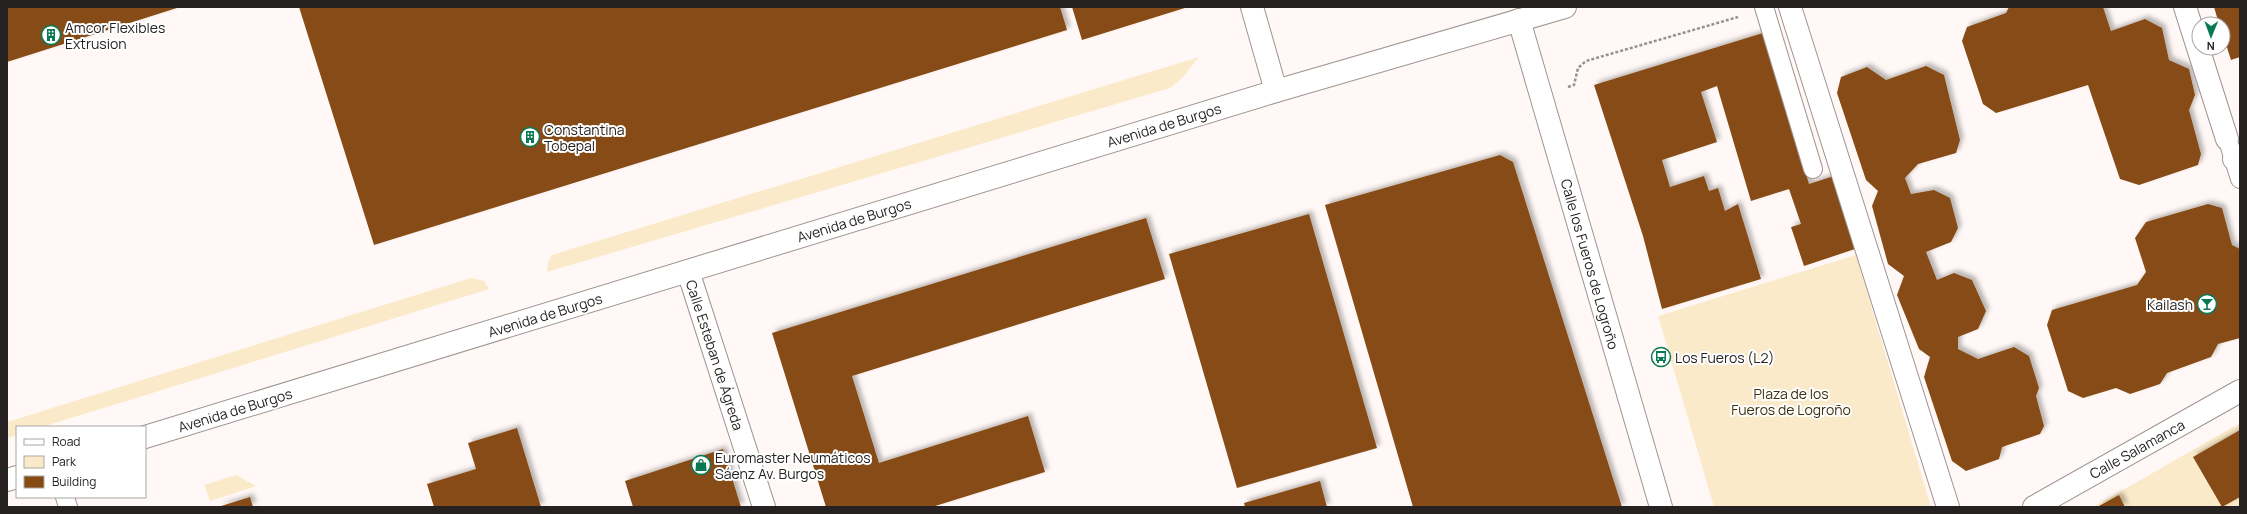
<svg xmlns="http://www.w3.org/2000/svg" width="2247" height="514" font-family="Manrope,sans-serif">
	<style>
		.green { fill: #fbeac9 }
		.building { fill: #864b13; filter: url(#shadow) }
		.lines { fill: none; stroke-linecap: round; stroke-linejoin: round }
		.service-casing { stroke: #9f9592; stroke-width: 20 }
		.pedestrian-casing { stroke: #9f9592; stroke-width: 24 }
		.minor-casing { stroke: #9f9592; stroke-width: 24 }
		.primary-casing { stroke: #9f9592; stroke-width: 24 }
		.path { stroke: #979290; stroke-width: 2.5; stroke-dasharray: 3 2; stroke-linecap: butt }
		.service { stroke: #fff; stroke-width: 18 }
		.pedestrian { stroke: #fff; stroke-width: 22 }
		.minor { stroke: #fff; stroke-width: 22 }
		.primary { stroke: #fff; stroke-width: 22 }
		.labels { text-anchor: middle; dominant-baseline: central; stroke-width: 4; stroke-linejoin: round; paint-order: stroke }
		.poi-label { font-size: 14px; fill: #262221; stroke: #fff; text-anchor: start }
		.street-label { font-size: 14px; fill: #262221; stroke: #fff }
		.park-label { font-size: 14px; fill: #3e2f0d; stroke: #fff }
	</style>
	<defs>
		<filter id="shadow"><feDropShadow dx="3.5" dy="-3.5" stdDeviation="2" flood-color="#0004"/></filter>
	</defs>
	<rect width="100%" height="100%" fill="#fff8f6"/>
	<path class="green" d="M1199 57 1182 78 1170 88 547 272 548 262 552 255Z
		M1856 255 1931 507H1714L1658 316Z
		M471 278 484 281 489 289 42 427H17V435L7 438V422Z
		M2240 423V507H2093Z
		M236 475 256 486 210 501 204 485Z"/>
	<path class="building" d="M7 7H180L7 62Z
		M299 7H1060L1067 30 374 245Z
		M1072 7H1188L1082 40Z
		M2009 7H2103L2111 31 2145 19 2162 28 2169 60 2189 69 2195 95 2189 110 2201 154 2198 165 2139 185 2120 179 2088 85 1996 113 1983 104 1962 41 1967 27 2006 13Z
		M2214 7H2240V57L2231 60 2223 35V24H2219Z
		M1763 33 1809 184 1837 175 1861 247 1804 266 1791 227 1801 224 1789 189 1751 201 1717 86 1701 92 1717 142 1662 160 1670 187 1704 176 1709 191 1718 188 1725 211 1738 204 1761 279 1662 309 1643 236 1594 85Z
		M1926 66 1944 75 1960 140 1956 153 1918 164 1905 178 1911 194 1934 190 1950 198 1958 228 1951 242 1926 252 1937 280 1954 273 1972 280 1986 311 1978 329 1958 337V349L1978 359 2014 347 2029 356 2039 388 2036 396 2044 426 2040 434 2002 447 1999 459 1966 471 1952 461 1924 377 1930 357 1919 349 1897 295 1904 276 1888 264 1872 206 1878 191 1866 180 1837 93 1841 77 1867 67 1886 80Z
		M1500 155 1513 162 1622 507H1413L1325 205Z
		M2208 204 2222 208 2232 245 2240 249V338L2218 344 2211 357 2167 373 2160 384 2130 394 2116 388 2083 398 2068 391 2047 325 2052 310 2137 285 2146 272 2135 238 2146 222Z
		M1309 214 1377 448 1237 488 1169 254Z
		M1146 218 1165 279 852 376 879 463 1028 416 1045 472 932 507H826L772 333Z
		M517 428 541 507H434L427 484 476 469 468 443Z
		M2240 430V497L2222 507 2193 457Z
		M723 449 741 507H633L625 481Z
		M1320 481 1327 507H1245L1244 503Z
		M2119 495 2125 507H2097Z
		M250 497 253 507H218Z"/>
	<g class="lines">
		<defs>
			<path id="service" d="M1764 7 1813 169
				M2230 147 2240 179
				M65 497 68 507"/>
			<path id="pedestrian" d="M1790 7 1948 507
				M2185 7 2227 139
				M2234 159 2240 157"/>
			<path id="minor" d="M1252 7 1276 91
				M1519 20 1661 507
				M688 271 764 507
				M2034 507 2240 391"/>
			<path id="primary" d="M145 437 1276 91 1565 7
				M7 480 17 477"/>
		</defs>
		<use href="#service" class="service-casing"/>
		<use href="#pedestrian" class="pedestrian-casing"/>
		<use href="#minor" class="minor-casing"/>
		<use href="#primary" class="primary-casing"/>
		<path class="path" d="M1568 87 1574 85 1578 68 1586 61 1738 17"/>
		<use href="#service" class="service"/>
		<use href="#pedestrian" class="pedestrian"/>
		<use href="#minor" class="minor"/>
		<use href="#primary" class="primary"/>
	</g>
	<defs>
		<symbol id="building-ring" viewBox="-11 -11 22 22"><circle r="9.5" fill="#fff" stroke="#097954" stroke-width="1.5"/><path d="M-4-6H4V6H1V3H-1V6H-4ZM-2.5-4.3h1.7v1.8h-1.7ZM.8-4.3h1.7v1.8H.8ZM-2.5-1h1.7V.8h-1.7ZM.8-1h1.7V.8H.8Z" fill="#097954"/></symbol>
		<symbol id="bar-ring" viewBox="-11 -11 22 22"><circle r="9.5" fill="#fff" stroke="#097954" stroke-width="1.5"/><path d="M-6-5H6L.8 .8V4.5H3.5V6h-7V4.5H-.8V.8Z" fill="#097954"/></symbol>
		<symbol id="bus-ring" viewBox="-11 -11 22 22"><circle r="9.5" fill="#fff" stroke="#097954" stroke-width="1.5"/><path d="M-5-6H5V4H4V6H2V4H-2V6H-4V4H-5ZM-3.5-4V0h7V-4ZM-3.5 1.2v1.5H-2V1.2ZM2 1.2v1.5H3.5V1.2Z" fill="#097954"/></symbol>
		<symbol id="shop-ring" viewBox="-11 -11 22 22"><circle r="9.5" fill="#fff" stroke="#097954" stroke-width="1.5"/><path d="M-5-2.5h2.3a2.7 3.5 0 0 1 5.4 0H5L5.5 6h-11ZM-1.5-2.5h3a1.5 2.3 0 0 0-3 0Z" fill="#097954"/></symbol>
	</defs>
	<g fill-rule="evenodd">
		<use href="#building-ring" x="40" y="24" width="22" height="22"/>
		<use href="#building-ring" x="519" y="126" width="22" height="22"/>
		<use href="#bar-ring" x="2196" y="293" width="22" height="22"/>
		<use href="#bus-ring" x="1650" y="346" width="22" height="22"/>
		<use href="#shop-ring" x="690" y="454" width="22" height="22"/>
	</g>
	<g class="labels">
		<g class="poi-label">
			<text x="65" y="27">Amcor Flexibles<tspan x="65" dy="16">Extrusion</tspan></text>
			<text x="544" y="129">Constantina<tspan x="544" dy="16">Tobepal</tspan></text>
			<text x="2193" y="304" text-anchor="end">Kailash</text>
			<text x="1675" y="357">Los Fueros (L2)</text>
			<text x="715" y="457">Euromaster Neumáticos<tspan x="715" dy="16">Sáenz Av. Burgos</tspan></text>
		</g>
		<g class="street-label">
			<text transform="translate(1164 125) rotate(-17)">Avenida de Burgos</text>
			<text transform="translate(854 220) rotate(-17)">Avenida de Burgos</text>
			<text transform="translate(1590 264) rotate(74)">Calle los Fueros de Logroño</text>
			<text transform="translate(545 315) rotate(-17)">Avenida de Burgos</text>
			<text transform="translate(715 355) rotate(72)">Calle Esteban de Ágreda</text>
			<text transform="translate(235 410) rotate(-17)">Avenida de Burgos</text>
			<text transform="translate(2137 449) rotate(-29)">Calle Salamanca</text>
		</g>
		<g class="park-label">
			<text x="1791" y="393">Plaza de los<tspan x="1791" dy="16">Fueros de Logroño</tspan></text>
		</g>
	</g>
	<rect width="2247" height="514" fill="none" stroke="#262221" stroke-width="16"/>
	<rect x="16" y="426" width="130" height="72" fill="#ffffff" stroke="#a8a7a6"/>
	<rect x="24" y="439" width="20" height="6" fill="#ffffff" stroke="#a8a7a6"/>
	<text x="52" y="446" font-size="12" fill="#262221">Road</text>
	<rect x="24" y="456" width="20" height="12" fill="#fbeac9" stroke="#a8a7a6"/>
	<text x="52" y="466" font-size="12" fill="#262221">Park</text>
	<rect x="24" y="476" width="20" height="12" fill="#864b13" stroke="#a8a7a6"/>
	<text x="52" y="486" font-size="12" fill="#262221">Building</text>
	<g transform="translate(2211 36) rotate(181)"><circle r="19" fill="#ffffff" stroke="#a8a7a6"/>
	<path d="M0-3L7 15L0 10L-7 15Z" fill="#097954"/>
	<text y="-6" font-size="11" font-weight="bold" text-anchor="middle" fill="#262221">N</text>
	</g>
</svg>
